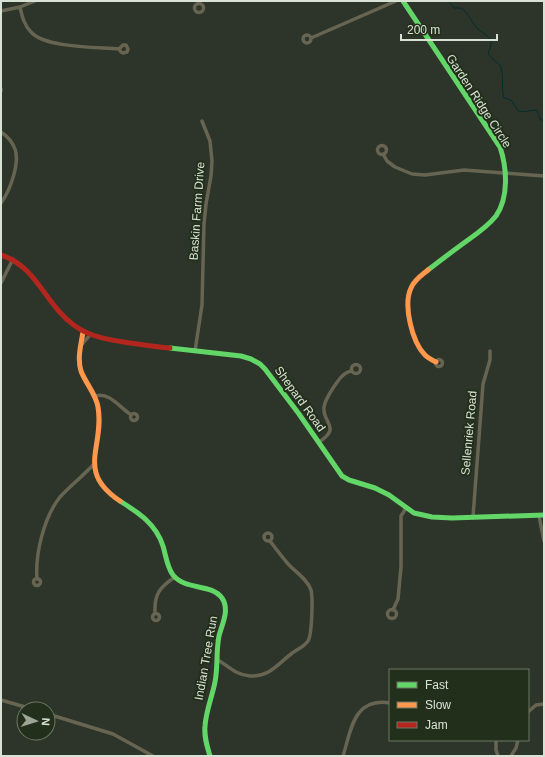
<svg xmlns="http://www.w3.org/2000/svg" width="545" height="757" font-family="Arial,sans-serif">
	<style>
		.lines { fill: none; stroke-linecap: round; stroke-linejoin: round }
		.stream { stroke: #042d2f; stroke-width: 1 }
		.street { stroke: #676552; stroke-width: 3.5 }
		.fast { stroke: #63d668; stroke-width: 5 }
		.slow { stroke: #ff974d; stroke-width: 5 }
		.jam { stroke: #b3261e; stroke-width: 5 }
		.labels { text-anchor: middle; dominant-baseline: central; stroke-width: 4; stroke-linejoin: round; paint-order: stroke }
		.street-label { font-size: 12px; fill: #d8e2d4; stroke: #22301b }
	</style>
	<rect width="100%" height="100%" fill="#2d352a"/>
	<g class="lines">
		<path class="stream" d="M448 1 454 8H461L464 10C469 15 472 23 477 28 487 38 496 36 488 53 491 60 499 61 501 68 504 78 501 89 504 98L511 100 519 112 537 110 540 119 544 121"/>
		<path class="street" d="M194.5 8a4.5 4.5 0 1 1 9 0a4.5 4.5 0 1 1-9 0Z
			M20 7C22 16 24 25 31 32 45 48 97 47 119 49L123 45H126L128 49 127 52 123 53 121 52 119 49
			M1 11 20 7 35 1
			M303 39a4 4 0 1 1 8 0a4 4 0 1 1-8 0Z
			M311 38 396 1
			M1 89V91
			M1 132C7 136 12 141 15 149 20 163 10 191 1 203
			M377.5 150a4.5 4.5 0 1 1 9 0a4.5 4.5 0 1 1-9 0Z
			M383 154 387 161 395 167 412 174 425 175 464 170 544 176
			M1 283 13 259
			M82 344 90 335
			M195 351 202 305 204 224 206 204 211 176 212 161 210 141 202 121
			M435.5 363a3.5 3.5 0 1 1 7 0a3.5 3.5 0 1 1-7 0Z
			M351.5 369a4.5 4.5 0 1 1 9 0a4.5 4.5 0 1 1-9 0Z
			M95 396C110 392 119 407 130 414
			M130.5 417a3.5 3.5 0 1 1 7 0a3.5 3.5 0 1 1-7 0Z
			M319 442C342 427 322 423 324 407 325 399 339 377 346 373 348 372 350 371 352 371
			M539 516 544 541
			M473 517 483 384 490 360V351
			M264 537a4 4 0 1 1 8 0a4 4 0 1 1-8 0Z
			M33.5 582a3.5 3.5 0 1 1 7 0a3.5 3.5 0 1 1-7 0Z
			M37 579C35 554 44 517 60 497 70 486 83 476 93 465
			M387.5 614a4.5 4.5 0 1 1 9 0a4.5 4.5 0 1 1-9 0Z
			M393 610 398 599 401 567V516L406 508
			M155 613C154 594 160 587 175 577
			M152.5 617a3.5 3.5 0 1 1 7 0a3.5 3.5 0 1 1-7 0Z
			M218 660C228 666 236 675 250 676 269 677 277 665 291 654 296 650 304 647 308 641 312 635 313 597 311 590 308 580 296 572 289 565 282 557 276 549 270 541
			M1 700 32 709
			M528 712 536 705 544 704
			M48 714 113 734 153 756
			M496 740V750L498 756
			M343 756C351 731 353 697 390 703
			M511 756 516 748 518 740"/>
		<path class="fast" d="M403 1 500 147C507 168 509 197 496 216 488 226 478 233 468 240 454 250 441 260 428 270
			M170 348 241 356 251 359 260 364 265 369 299 414 342 476 349 480 375 488 389 495 414 513 432 517 452 518 544 515
			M120 501C139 513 156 524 163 546 166 556 167 567 173 575 186 591 211 583 222 598 230 610 222 624 219 636 216 651 218 667 215 682 212 697 206 711 205 726 204 737 207 746 210 756"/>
		<path class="slow" d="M428 270C422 275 414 280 411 288 403 305 412 342 425 355 428 358 432 360 436 362
			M83 332C81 345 77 358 81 371 86 384 96 394 98 407 105 447 75 471 120 501"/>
		<path class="jam" d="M1 255C37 266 45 305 75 326 92 338 111 340 130 343 144 345 157 347 170 348"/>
	</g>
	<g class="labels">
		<g class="street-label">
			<text transform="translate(479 101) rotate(57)">Garden Ridge Circle</text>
			<text transform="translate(197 211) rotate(-86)">Baskin Farm Drive</text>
			<text transform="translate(300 399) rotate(54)">Shepard Road</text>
			<text transform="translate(469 433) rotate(-85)">Sellenriek Road</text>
			<text transform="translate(206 658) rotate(-80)">Indian Tree Run</text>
		</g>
	</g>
	<rect width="545" height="757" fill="none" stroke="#d8e2d4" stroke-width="4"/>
	<rect x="389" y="669" width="140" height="72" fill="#22301b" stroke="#6b7765"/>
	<rect x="397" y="682" width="20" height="6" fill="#63d668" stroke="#6b7765"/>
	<text x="425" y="689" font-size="12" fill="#d8e2d4">Fast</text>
	<rect x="397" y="702" width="20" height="6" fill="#ff974d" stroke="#6b7765"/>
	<text x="425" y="709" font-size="12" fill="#d8e2d4">Slow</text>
	<rect x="397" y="722" width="20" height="6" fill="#b3261e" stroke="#6b7765"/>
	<text x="425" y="729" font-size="12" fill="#d8e2d4">Jam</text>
	<g transform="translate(36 721) rotate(94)"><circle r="19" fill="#22301b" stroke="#6b7765"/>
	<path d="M0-3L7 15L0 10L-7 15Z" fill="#9ca598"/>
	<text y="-6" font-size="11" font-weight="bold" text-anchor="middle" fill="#d8e2d4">N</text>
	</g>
	<path d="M401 34v6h96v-6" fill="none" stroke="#d8e2d4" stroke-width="2"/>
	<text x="407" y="34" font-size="12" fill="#d8e2d4" stroke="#22301b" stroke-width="3" paint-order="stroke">200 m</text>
</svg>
